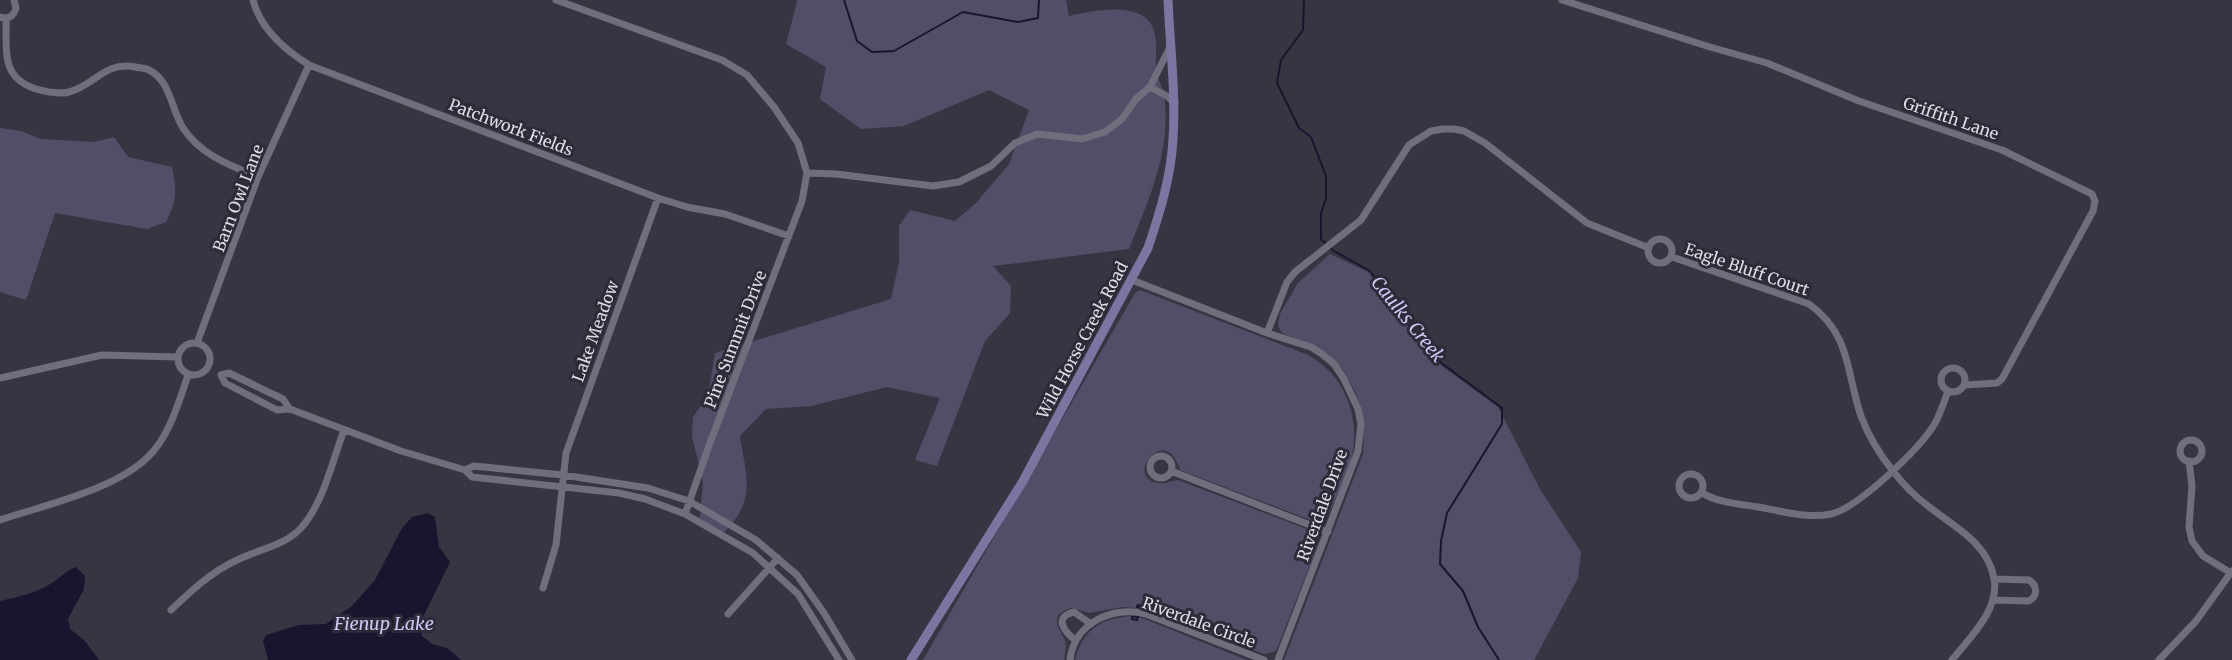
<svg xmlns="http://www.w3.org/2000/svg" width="2232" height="660" font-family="Merriweather,serif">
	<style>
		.green { fill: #524e68 }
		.water { fill: #1a152f }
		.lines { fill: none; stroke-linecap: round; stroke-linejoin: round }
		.stream { stroke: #1a152f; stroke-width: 2 }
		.minor { stroke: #6f6e7c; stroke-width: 7 }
		.secondary { stroke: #7d74a2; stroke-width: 9 }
		.labels { text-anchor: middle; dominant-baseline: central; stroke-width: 6; stroke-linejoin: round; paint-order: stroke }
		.street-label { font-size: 16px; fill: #dedee6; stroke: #2d2b38 }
		.water-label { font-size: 18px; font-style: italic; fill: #cfc9f7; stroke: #2d2b38 }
	</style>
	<rect width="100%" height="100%" fill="#373542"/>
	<path class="green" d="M796 0H1066L1069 16C1092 11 1141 0 1153 28 1159 43 1154 58 1157 73 1158 81 1163 87 1164 95 1172 150 1149 199 1129 249L993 266 1011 286 1010 313 985 341 937 466 915 460 940 398 887 387 811 406 766 409 740 436C746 476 757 500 724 532L699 526 703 482 692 436 693 417 708 395 715 353 891 299 899 262V226L910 210 955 221 976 203 1009 164 1029 110 989 90 904 126 861 129 820 99 826 67 786 44 797 2Z
		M0 128 21 131 41 139 94 142 114 137 128 157 172 167C177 190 177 201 166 222L147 229 55 213 26 300 0 292Z
		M1330 254 1368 272 1435 361 1498 407 1540 489 1581 552 1578 578 1534 660H1284L1363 454C1367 408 1354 370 1313 346 1303 340 1292 338 1282 333L1278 325 1280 314 1298 283Z
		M1140 290 1308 355C1314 359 1321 363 1327 369 1350 390 1360 429 1351 460 1345 479 1336 497 1328 516L1324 520 1313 521 1180 470C1166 421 1122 479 1159 483 1165 484 1172 481 1178 480L1312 531 1317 541V547L1277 649 1274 652 1264 654 1146 609 1123 607 1089 613 1072 608C1047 615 1059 627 1065 641 1067 646 1065 654 1064 660H923L1135 293Z
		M1130 616 1142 618 1247 660H1075C1083 629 1101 619 1130 616Z"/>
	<path class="water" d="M428 513 435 517 439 547 450 562 420 623 422 636 432 644 447 648 461 660H268L263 641 266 635 299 625 326 624 352 606 375 580 402 528 412 517Z
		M76 567 85 576 84 589 68 619 70 629 85 641 99 660H0V601C18 597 36 593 52 583 61 577 66 571 76 567Z"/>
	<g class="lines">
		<path class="stream" d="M844 0 857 41 872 52 894 51 963 12 1018 22 1038 18 1039 0
			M1304 0 1303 30 1281 60 1277 83 1299 128 1311 137 1326 176V199L1321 213V239L1334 251 1370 271 1436 359 1502 408V424L1447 513 1441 541 1440 564 1463 591 1478 627 1499 660
			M1138 605H1141V608L1137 607Z
			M1132 616 1138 617 1137 620 1132 619Z"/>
		<path class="minor" d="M253 0C260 28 285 50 309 65L658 198 687 207 725 214 789 236
			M556 0 722 60 747 75 774 107 798 143 807 173 802 201 710 443 685 514
			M1562 0 1710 47 1767 63 1859 101 2002 150 2092 194 2095 201 2093 211 2002 379 1997 383 1964 385
			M0 17C8 20 14 16 16 8L14 0
			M6 18C7 48 0 76 33 88 44 91 58 95 69 92 95 85 105 61 135 67 139 68 145 68 149 70 171 81 171 109 183 128 201 155 229 165 258 177
			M1150 87 1167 96 1175 103
			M807 173 836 174 933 186 959 182 991 166 1015 143 1037 134 1082 139 1105 132 1122 119 1136 99 1150 87 1170 47
			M1648 251a12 12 0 1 1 24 0a12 12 0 1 1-24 0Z
			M1672 257 1809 304C1851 334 1846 372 1861 416 1868 435 1880 455 1893 471 1902 483 1916 497 1928 506 1954 527 1987 542 1994 578 2000 610 1970 637 1952 660
			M1132 280 1267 333 1311 347 1322 354 1334 364 1344 379 1358 409 1361 424 1358 451 1278 660
			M1267 333 1287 282 1295 272 1361 220 1409 145 1431 131 1443 129H1454L1464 131 1485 143 1587 223 1649 248
			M178 359a16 16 0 1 1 32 0a16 16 0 1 1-32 0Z
			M197 343 258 177 309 65
			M1941 380a12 12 0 1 1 24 0a12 12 0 1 1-24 0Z
			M0 378 102 355 177 357
			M290 409 283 399 229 373 221 375 225 383 277 410 290 409 401 451 465 470
			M2180 451a11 11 0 1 1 22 0a11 11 0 1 1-22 0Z
			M1150 467a11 11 0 1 1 22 0a11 11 0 1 1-22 0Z
			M2189 461 2192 486 2189 527 2192 541 2203 556 2231 573
			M1171 471 1328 532
			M1679 486a12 12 0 1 1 24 0a12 12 0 1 1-24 0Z
			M1701 492C1717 503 1740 504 1758 507 1782 511 1807 519 1831 514 1858 508 1919 449 1934 425 1940 415 1944 402 1948 391
			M0 520C45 505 114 490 148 457 169 437 179 402 188 375
			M543 588 556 545 566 453 658 198
			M1993 600 2028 601C2038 597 2038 586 2029 580L1994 579
			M171 610C191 591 211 572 237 560 259 549 285 546 302 527 324 501 332 462 344 430
			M728 614 778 558
			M1075 640C1064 631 1053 617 1074 612L1091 624
			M839 660 798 594 753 553 685 514 645 499 619 493 472 477 465 470 474 466 563 475 648 488 689 501 756 540 797 575 824 613 852 660
			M1070 660C1074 623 1113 605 1146 614L1264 660
			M2159 660 2196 621 2232 571"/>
		<path class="secondary" d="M911 660 1023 481 1148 248C1160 212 1171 177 1173 139 1176 93 1170 46 1168 0"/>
	</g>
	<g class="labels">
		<g class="street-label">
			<text transform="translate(1951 118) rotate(19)">Griffith Lane</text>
			<text transform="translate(511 127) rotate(21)">Patchwork Fields</text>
			<text transform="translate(238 198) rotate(-69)">Barn Owl Lane</text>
			<text transform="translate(1747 269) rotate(19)">Eagle Bluff Court</text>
			<text transform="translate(595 331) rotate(-70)">Lake Meadow</text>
			<text transform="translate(735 339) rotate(-69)">Pine Summit Drive</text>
			<text transform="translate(1082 340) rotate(-62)">Wild Horse Creek Road</text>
			<text transform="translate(1322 505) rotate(-70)">Riverdale Drive</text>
			<text transform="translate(1199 622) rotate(20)">Riverdale Circle</text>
		</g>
		<g class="water-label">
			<text transform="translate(1408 319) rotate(51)">Caulks Creek</text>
			<text x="384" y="623">Fienup Lake</text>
		</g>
	</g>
</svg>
